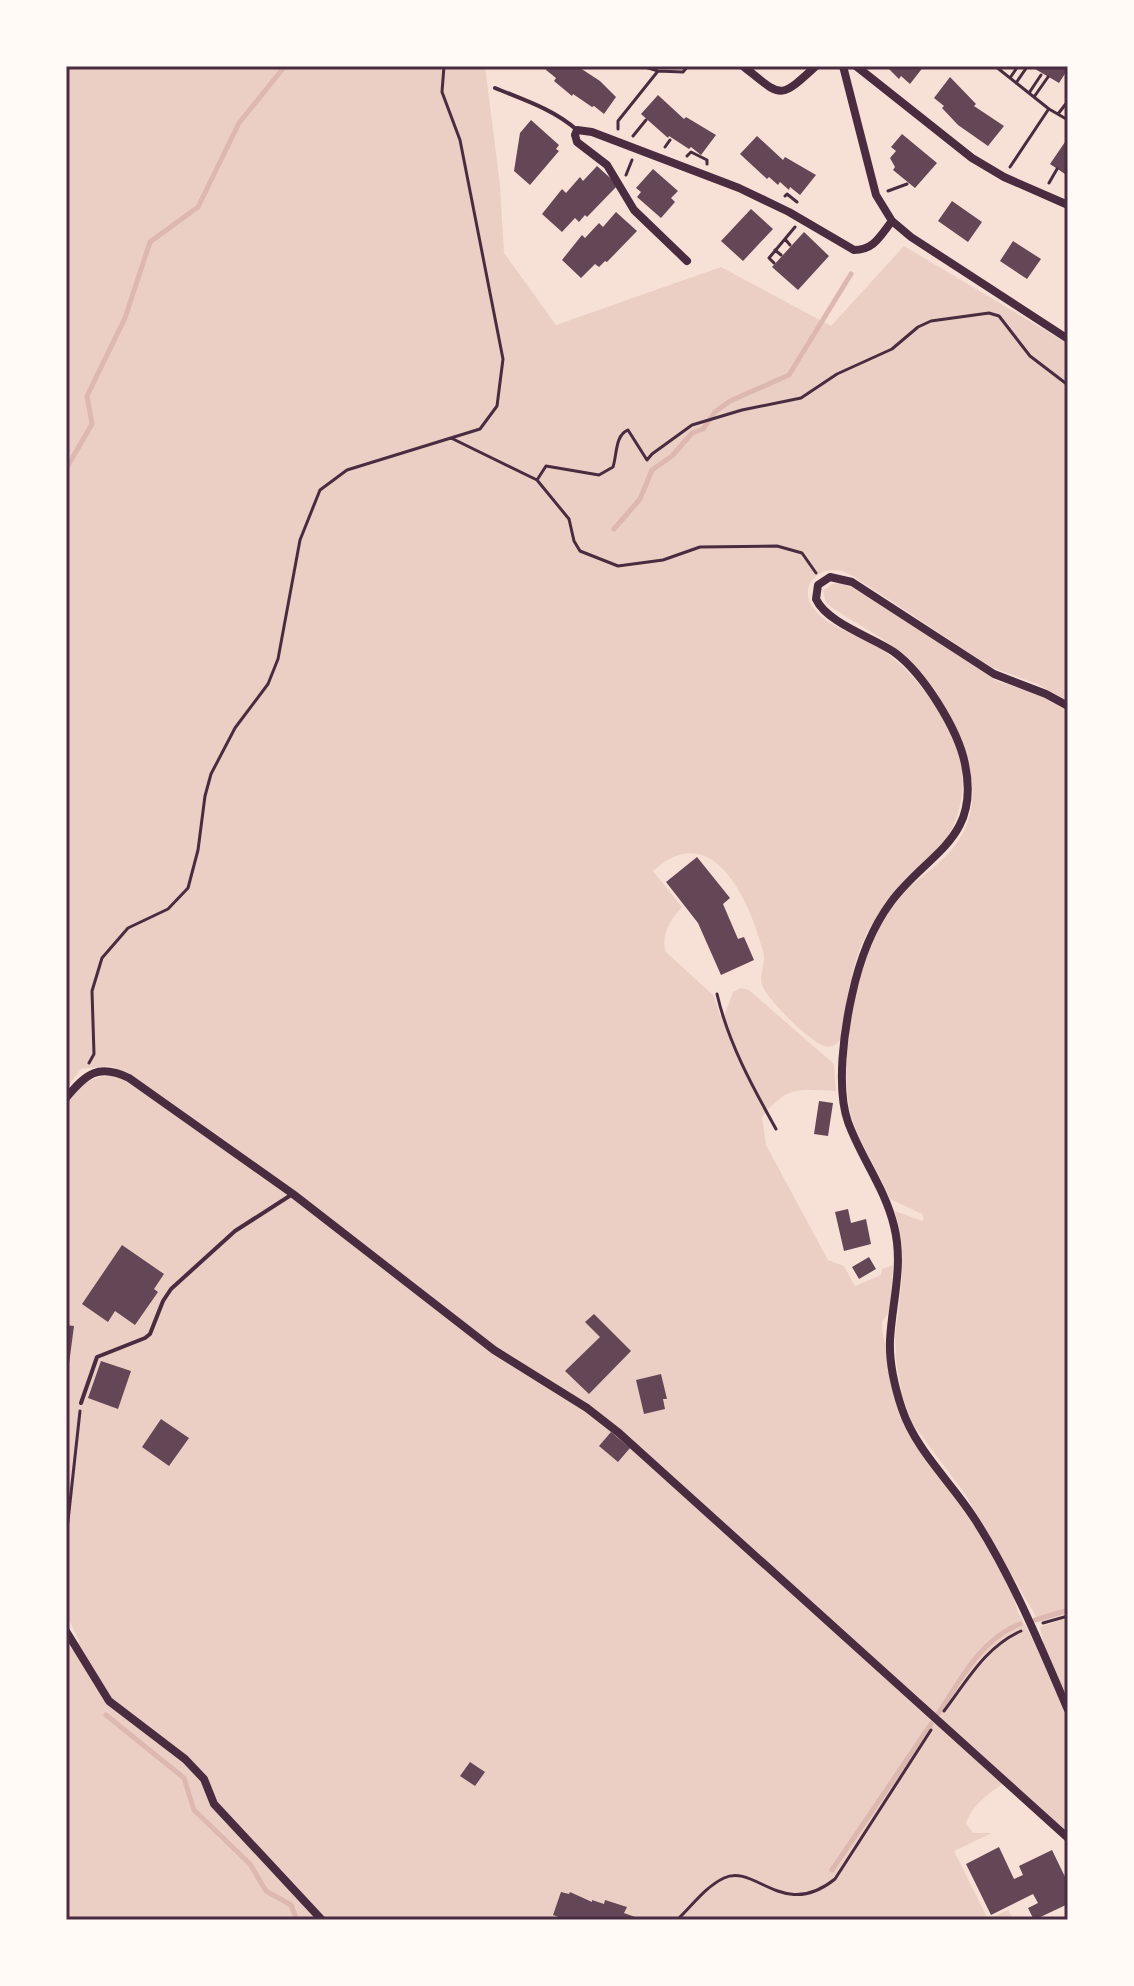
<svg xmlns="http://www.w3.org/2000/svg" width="1134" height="1986" font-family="'Sofia Sans Condensed',sans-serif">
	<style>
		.green { fill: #ebcfc5 }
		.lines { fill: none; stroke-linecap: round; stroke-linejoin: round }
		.stream { stroke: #dcb8b0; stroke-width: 5 }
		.building { fill: #644757 }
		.path { stroke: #4a2c40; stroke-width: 3 }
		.service { stroke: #4a2c40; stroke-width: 4 }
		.minor { stroke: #4a2c40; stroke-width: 8 }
		.neatline { fill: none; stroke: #4a2c40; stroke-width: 3 }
	</style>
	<rect width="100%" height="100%" fill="#f7e1d7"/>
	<path class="green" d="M66 66H485L500 185 504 253 556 325 721 267 831 326 904 246 1068 344V701L1037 684 991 667 853 576C848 574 842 570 836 570 812 569 799 592 815 610 827 626 855 634 873 644 910 665 949 716 960 758 968 790 958 831 934 854 925 863 915 869 906 878 891 894 878 913 867 933 850 965 847 1003 841 1039 837 1044 833 1048 825 1046 812 1044 768 1000 763 987 757 975 767 964 763 951 750 902 713 816 653 871L682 907C671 919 660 935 666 952L714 996 720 1016 725 1014 733 992 741 988 749 990 834 1064 836 1091C799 1089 787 1085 762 1117L766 1145 828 1260 844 1266 855 1286 881 1275 882 1269 893 1265 890 1310 882 1322V1329L898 1411 903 1423 963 1507 1011 1589 1018 1612 1033 1640 1068 1719V1832L1009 1780C991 1792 974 1802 966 1823L973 1833H992L954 1851 988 1919 1008 1910 1014 1920H66V1644L73 1650 79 1642 66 1612V1104C78 1088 89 1076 110 1076L117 1068 108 1066 81 1069 66 1089Z
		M840 583 853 588 892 611 997 681 1040 695 1068 710V1614L1039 1622 965 1494 912 1423 902 1395 896 1360 895 1337 902 1280V1249L895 1211 922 1221 924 1219 922 1214 890 1199C877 1166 852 1135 848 1099 841 1039 858 957 892 907 909 883 935 870 953 848 995 795 961 732 928 687 921 677 915 666 906 658 883 635 852 623 826 603L823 591 832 584Z
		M1068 1618V1699L1044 1645 1040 1627Z"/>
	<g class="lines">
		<path class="stream" d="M66 469 92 424 87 396 125 318 150 242 198 207 239 123 285 66
			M614 529 640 499 652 470 672 456 692 433 703 429 715 412 730 401 789 375 851 274
			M1035 1620 1068 1610
			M938 1714C961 1679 980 1640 1020 1624
			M106 1715 184 1778 194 1810 250 1864 266 1891 291 1905 297 1920
			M832 1870 931 1724"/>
	</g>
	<path class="building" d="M549 66H577L600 81 616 97 604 114 594 106 592 107 573 94 572 96 554 81 556 78 546 70Z
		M886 66H924L910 84 901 76 899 79Z
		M1030 66H1068V69L1059 83Z
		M950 77 976 104 974 106 1004 126 988 146 958 125 942 108 944 106 934 98Z
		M658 95 684 119 686 117 716 135 701 155 691 147 689 149 669 136 668 138 641 114Z
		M531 120 559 145 556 149 559 151 530 185 514 171 520 133Z
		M902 134 937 163 915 188 893 170 895 167 890 158 896 151 891 147Z
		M757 136 783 160 785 157 816 175 800 195 790 187 789 190 780 182 778 185 769 177 767 179 740 154Z
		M1065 142 1068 143V176L1050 164Z
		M597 166 618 185 587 217 585 215 579 222 575 218 562 232 542 214 562 189 566 193 580 177 583 181Z
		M653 169 678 191 671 198 675 202 661 218 637 197 641 192 636 188Z
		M952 201 982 222 968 242 938 221Z
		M751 209 773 229 743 261 721 241Z
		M616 212 637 231 607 262 605 261 599 267 595 264 581 278 562 260 582 235 585 238 599 223 603 227Z
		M804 232 829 256 798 290 772 267Z
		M1013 241 1041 259 1027 279 1000 261Z
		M697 857 730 898 723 904 738 939 744 937 754 960 721 975 698 923 666 882Z
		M819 1101 833 1103 828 1136 814 1134Z
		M848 1209 851 1223 866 1219 871 1244 844 1251 835 1212Z
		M122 1245 164 1274 154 1289 158 1292 135 1325 115 1311 108 1322 82 1304Z
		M869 1257 876 1269 859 1279 852 1267Z
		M594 1314 631 1351 589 1394 565 1371 600 1337 585 1322Z
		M66 1325 74 1326 69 1364H66Z
		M101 1361 131 1371 118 1409 88 1398Z
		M661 1374 667 1399H663L665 1409 644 1414 636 1380Z
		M161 1419 189 1438 169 1466 142 1447Z
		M611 1432 630 1448 618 1462 599 1446Z
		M470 1762 485 1772 475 1786 460 1776Z
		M999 1847 1014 1879 1023 1875 1019 1866 1052 1850 1068 1883V1904L1034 1920 1028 1908 1038 1903 1033 1894 991 1915 966 1864Z
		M561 1892 569 1894 570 1892 592 1902V1900L604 1904 605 1900 627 1907 624 1913 635 1917 633 1920H567L553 1915Z"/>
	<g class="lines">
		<path class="path" d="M642 66 658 71 683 72 688 66
			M995 66 1049 109 1068 120
			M1010 78 1018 66
			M1016 83 1027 67
			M1029 93 1041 75
			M1034 97 1048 77
			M1058 114 1068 101
			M618 129V121L658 71
			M633 136 646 120
			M665 147 670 140
			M687 156 691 152 707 160V164
			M1010 167 1048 110
			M626 175 632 160
			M1049 183 1057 169
			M888 191 907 184
			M785 196 787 194 797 202
			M785 239 790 245
			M775 250 781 255
			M774 263 769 258 795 227
			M451 438 537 480 569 519 574 541 580 551 618 566 663 560 700 547 777 546 802 553 816 573
			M537 480 546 466 599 475 613 467C617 455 615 435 628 430L647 460 652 454 692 425 742 410 801 398 837 374 892 349 918 327 931 321 989 313 999 316 1030 356 1068 385
			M717 994C728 1042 752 1086 776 1129
			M89 1063 94 1054 92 991 102 958 128 928 168 909 188 888 198 850 205 796 211 774 235 728 268 684 278 659 300 540 320 490 347 470 480 429 497 406 503 359 460 140 442 92 444 66
			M66 1539 80 1411
			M1043 1623 1068 1616
			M944 1711C967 1681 985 1647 1021 1631
			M677 1920C692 1906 705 1887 724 1878 755 1863 783 1921 835 1879L931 1730"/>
		<path class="service" d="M495 88C524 100 553 109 577 130
			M81 1403 97 1357 145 1338 150 1334 163 1301 171 1289 235 1231 291 1195"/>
		<path class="minor" d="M743 66C782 97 778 101 816 66
			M843 66 876 195 892 221 911 237 1068 339
			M856 66 972 158 1004 177 1068 205
			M687 261 634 210 607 165 577 142 575 135 577 130 592 132 739 188 789 212 854 250C874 250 880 236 892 221
			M1068 706 1046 694 994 674 852 582 830 577 818 585 816 599C827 623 872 637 894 652 923 673 958 729 965 764 981 840 927 853 891 902 871 929 859 962 852 995 844 1030 836 1088 848 1122 861 1158 885 1188 894 1226 904 1265 892 1302 890 1340 889 1363 895 1388 902 1409 916 1451 953 1484 976 1521 1014 1581 1040 1645 1068 1710
			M66 1098C86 1074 98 1063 129 1078L293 1194 494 1350 587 1408 619 1433 1068 1838
			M66 1631 109 1701 185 1759 204 1779 214 1804 322 1920"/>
	</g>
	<rect width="1134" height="1986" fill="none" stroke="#fffaf5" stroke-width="136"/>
	<rect x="68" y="68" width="998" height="1850" class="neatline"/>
</svg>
